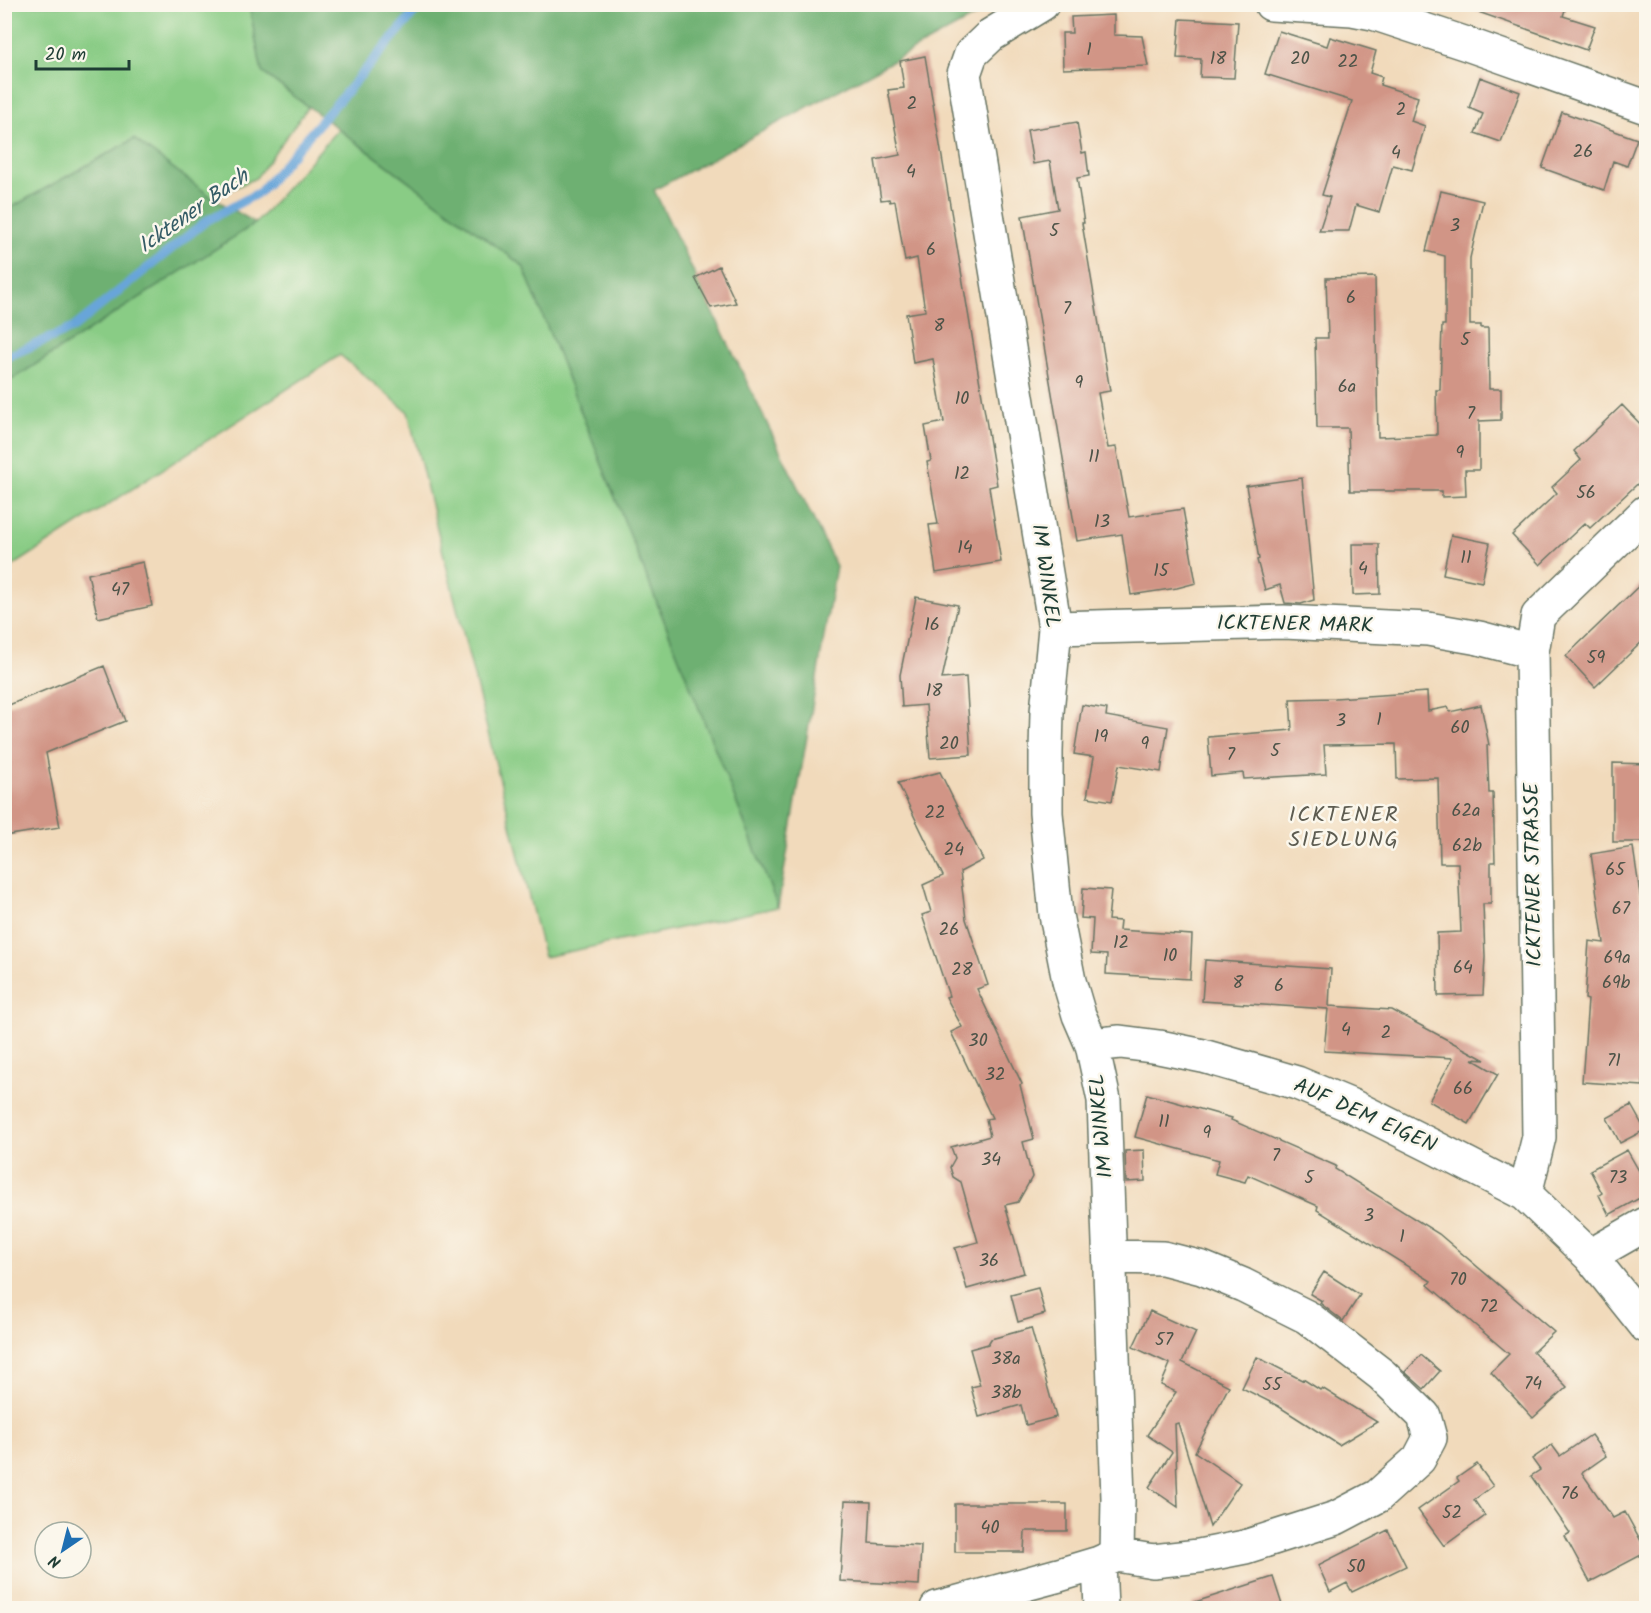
<svg xmlns="http://www.w3.org/2000/svg" width="1651" height="1613" font-family="Kalam,sans-serif">
	<style>
		.green { fill: #89cc85; stroke: #54845c; stroke-width: 1.5 }
		.forest { fill: #6eb072; stroke: #467653; stroke-width: 1.5 }
		.lines { fill: none; stroke-linecap: round; stroke-linejoin: round }
		.stream { stroke: #68a5d9; stroke-width: 9 }
		.building { fill: #d19586 }
		.minor-casing { stroke: #687463; stroke-width: 36 }
		.minor { stroke: #fff; stroke-width: 33 }
		.labels { text-anchor: middle; dominant-baseline: central; stroke-width: 5; stroke-linejoin: round; paint-order: stroke }
		.number-label { font-size: 18px; fill: #4c5348 }
		.street-label { font-size: 21px; fill: #1f3d34; stroke: #fbf7ec }
		.water-label { font-size: 22px; font-style: italic; fill: #355c66; stroke: #fbf7ec }
		.neighbourhood-label { font-size: 22px; letter-spacing: 1.5px; fill: #5d5c51; stroke: #fbf7ec }
	</style>
	<rect width="100%" height="100%" fill="#fbf7ec"/>
	<filter id="ink" filterUnits="userSpaceOnUse"><feTurbulence type="fractalNoise" baseFrequency=".0167" numOctaves="2"/><feDisplacementMap in="SourceGraphic" scale="12" xChannelSelector="R" yChannelSelector="G"/><feConvolveMatrix kernelMatrix="1 2 1 2 8 2 1 2 1" color-interpolation-filters="sRGB"/></filter>
	<filter id="wash" filterUnits="userSpaceOnUse"><feTurbulence type="fractalNoise" baseFrequency=".008" numOctaves="4" result="noise"/><feDisplacementMap in="SourceGraphic" scale="24" xChannelSelector="R" yChannelSelector="G"/><feGaussianBlur stdDeviation="1.35" result="paint"/><feColorMatrix in="noise" values="0 0 0 0 0 0 0 0 0 0 0 0 0 0 0 0 0 1.4 0 .05"/><feComposite in="paint" operator="in"/></filter>
	<g filter="url(#wash)">
		<rect width="100%" height="100%" fill="#f1dabb"/>
		<path class="green" d="M5 5H249L262 72 308 107 256 178 213 198 134 139 5 211Z
			M338 129 523 266 778 907 544 957 408 412 340 355 5 571V384L256 223Z"/>
		<path class="forest" d="M249 5H996L654 190 836 566 778 907 523 266 262 72Z
			M134 139 213 198 256 223 5 384V211Z"/>
		<g class="lines">
			<path class="stream" d="M4 358 73 328 206 221 260 192 422 4"/>
		</g>
		<g id="blocks">
			<path class="building" d="M1468 4H1567L1563 16 1595 26 1586 50 1467 8Z
				M1114 15V35L1142 36 1148 66 1063 69 1062 33H1072L1071 17Z
				M1180 19 1238 22 1234 78 1200 77 1201 59 1177 58Z
				M1279 31 1327 46 1330 37 1376 51 1370 73 1382 77 1380 85 1418 97 1411 121 1425 126 1412 170 1393 165 1379 212 1356 205 1349 231H1319L1330 197 1322 195 1352 101 1265 74Z
				M925 56 997 485 989 487 1001 562 936 573 929 525 938 524 927 462 931 461 925 426 944 422 933 359 913 363 906 314 925 311 917 258 905 261 895 201 890 202 889 199 881 200 875 160 900 155 888 90 904 88 900 61Z
				M1480 77 1520 92 1501 142 1475 133 1483 114 1469 108Z
				M1562 112 1637 139 1627 166 1613 161 1604 190 1542 168Z
				M1077 122 1082 153 1086 152 1089 176 1077 178 1084 223H1082L1110 391 1098 393 1108 448 1116 447 1129 517 1183 509 1196 583 1177 588 1131 595 1122 534 1077 541 1022 216 1058 209 1050 161 1033 164 1027 130Z
				M1441 191 1483 201 1470 258V325H1481V328H1488L1489 389H1501V420L1479 421V470H1465L1466 496 1442 497V491H1350L1348 428H1317L1315 338H1328L1326 278 1375 277 1378 437 1437 435 1436 390H1440L1442 325H1445V256L1426 251Z
				M719 266 736 303 711 308 695 278Z
				M1622 405 1647 431V475L1590 528 1585 523 1540 565 1512 535 1557 493 1552 487 1581 460 1574 451Z
				M1302 478 1314 600 1301 604 1285 603 1280 585 1265 590 1257 560 1259 559 1246 486Z
				M1451 535 1490 543 1482 582 1443 574Z
				M1352 544H1379L1380 594 1353 595Z
				M143 562 152 606 98 618 88 574Z
				M1647 578V637L1595 687 1566 656Z
				M916 597 958 605 942 679 966 677 971 755 930 758 926 705 902 707 900 675Z
				M104 666 125 721 46 753 60 827 4 836V707Z
				M1427 692 1428 711 1448 707 1450 712 1481 705 1489 745H1487L1489 793H1493L1495 862H1491V904H1483L1485 957 1483 995 1438 996 1437 933 1461 932 1458 863H1440L1438 778 1397 779 1396 744 1324 745 1326 774 1244 779 1243 773 1211 776 1208 737 1292 730 1290 699 1335 698Z
				M1082 705 1107 709 1106 716 1168 727 1161 772 1119 765 1112 801 1087 797 1094 757 1074 754Z
				M1613 763 1647 764V842H1613Z
				M940 772 983 860 960 872 966 919 988 985 977 989 1022 1084 1020 1085 1034 1139 1023 1142 1032 1177 1018 1202 1005 1205 1024 1273 967 1289 955 1248 978 1242 961 1182 953 1177 950 1167 955 1158 951 1147 990 1136 986 1119 992 1118 951 1032 962 1027 946 997 949 996 922 915 931 912 923 885 943 876 898 783Z
				M1633 847 1647 941 1645 1028H1647V1040L1643 1086 1582 1082 1588 1000 1585 999 1589 941 1604 943 1591 854Z
				M1083 888 1111 890 1108 920 1120 921 1119 930 1192 935 1190 979 1106 974 1107 955 1091 954 1093 919 1081 918Z
				M1205 960 1331 969 1329 1006 1392 1010 1485 1060 1472 1059 1498 1074 1469 1124 1429 1101 1453 1058 1324 1051 1328 1009 1202 1001Z
				M1147 1094 1232 1118 1231 1120 1336 1166 1335 1169 1439 1234 1554 1332 1533 1352 1567 1387 1533 1418 1491 1372 1509 1354 1428 1285 1431 1281 1317 1210 1318 1206 1248 1175 1245 1182 1215 1174 1219 1160 1135 1137Z
				M1631 1105 1645 1130 1620 1143 1607 1118Z
				M1144 1150 1145 1181 1126 1182 1125 1151Z
				M1627 1150 1647 1185V1194L1609 1215 1599 1195 1602 1193 1590 1170Z
				M1324 1272 1360 1295 1343 1321 1320 1303 1322 1301 1310 1294Z
				M1038 1288 1045 1314 1018 1322 1011 1295Z
				M1150 1311 1196 1332 1182 1362 1229 1386 1195 1452 1240 1483 1210 1527 1178 1423 1175 1424 1178 1507 1149 1487 1172 1452 1147 1435 1176 1392 1161 1385 1170 1364 1133 1347Z
				M1031 1328 1056 1417 1026 1425 1021 1405 979 1417 971 1387 980 1385 970 1349 988 1344 991 1339Z
				M1421 1355 1440 1371 1424 1389 1405 1372Z
				M1257 1357 1302 1380 1303 1379 1320 1390 1322 1388 1377 1422 1339 1445 1278 1406 1242 1388Z
				M1591 1435 1606 1456 1582 1473 1613 1518 1625 1512 1647 1552 1590 1582 1565 1536 1570 1533 1531 1476 1540 1470 1532 1459 1552 1445 1560 1456Z
				M1477 1464 1493 1486 1474 1500 1485 1516 1444 1546 1418 1510 1459 1481 1457 1478Z
				M845 1501 871 1502 869 1543 921 1546 919 1585 840 1581Z
				M955 1504H1067V1531H1025L1024 1552H955Z
				M1388 1530 1406 1566 1352 1592 1347 1583 1330 1592 1318 1565Z
				M1273 1577 1283 1608H1193L1192 1603Z"/>
		</g>
	</g>
	<g filter="url(#ink)">
		<use href="#blocks" fill-opacity="0" stroke="#687463" stroke-width="1.5"/>
		<g class="lines">
			<defs>
				<path id="minor" d="M1042 4 991 35 971 54 964 74 1055 628 1047 712 1046 752V813L1056 915 1069 981 1079 1015 1092 1045 1104 1100 1118 1498 1117 1555
					M1271 4 1352 9 1373 13 1467 44 1646 107
					M1055 628 1284 622 1428 629 1479 638 1532 652
					M1092 1045 1120 1042 1159 1047 1203 1056 1297 1083 1352 1106 1432 1146 1525 1194 1590 1256 1646 1326
					M1525 1194 1539 1137 1532 652 1538 616 1646 512
					M1590 1256 1646 1224
					M1099 1563 1101 1608
					M937 1608 1059 1575 1099 1563 1117 1555 1153 1561 1199 1556 1245 1547 1336 1518 1378 1496 1419 1459 1430 1438 1424 1416 1382 1375 1307 1317 1243 1285 1202 1268 1163 1258 1110 1257"/>
			</defs>
			<use href="#minor" class="minor-casing"/>
			<use href="#minor" class="minor"/>
		</g>
	</g>
	<g class="labels">
		<g class="number-label">
			<text x="1089" y="50">1</text>
			<text x="1218" y="59">18</text>
			<text x="1300" y="59">20</text>
			<text x="1348" y="62">22</text>
			<text x="912" y="104">2</text>
			<text x="1401" y="110">2</text>
			<text x="1583" y="152">26</text>
			<text x="1396" y="153">4</text>
			<text x="911" y="172">4</text>
			<text x="1455" y="226">3</text>
			<text x="1054" y="231">5</text>
			<text x="931" y="250">6</text>
			<text x="1351" y="298">6</text>
			<text x="1067" y="309">7</text>
			<text x="939" y="326">8</text>
			<text x="1465" y="340">5</text>
			<text x="1079" y="383">9</text>
			<text x="1347" y="387">6a</text>
			<text x="962" y="399">10</text>
			<text x="1471" y="414">7</text>
			<text x="1460" y="453">9</text>
			<text x="1094" y="457">11</text>
			<text x="962" y="474">12</text>
			<text x="1586" y="493">56</text>
			<text x="1102" y="522">13</text>
			<text x="965" y="548">14</text>
			<text x="1466" y="558">11</text>
			<text x="1363" y="569">4</text>
			<text x="1161" y="571">15</text>
			<text x="120" y="590">47</text>
			<text x="932" y="625">16</text>
			<text x="1596" y="658">59</text>
			<text x="934" y="691">18</text>
			<text x="1379" y="720">1</text>
			<text x="1341" y="721">3</text>
			<text x="1460" y="728">60</text>
			<text x="1101" y="737">19</text>
			<text x="949" y="744">20</text>
			<text x="1145" y="744">9</text>
			<text x="1275" y="751">5</text>
			<text x="1231" y="755">7</text>
			<text x="1466" y="811">62a</text>
			<text x="935" y="813">22</text>
			<text x="1467" y="846">62b</text>
			<text x="954" y="850">24</text>
			<text x="1615" y="870">65</text>
			<text x="1621" y="909">67</text>
			<text x="949" y="930">26</text>
			<text x="1121" y="943">12</text>
			<text x="1170" y="956">10</text>
			<text x="1617" y="958">69a</text>
			<text x="1463" y="968">64</text>
			<text x="962" y="970">28</text>
			<text x="1238" y="983">8</text>
			<text x="1616" y="983">69b</text>
			<text x="1279" y="986">6</text>
			<text x="1346" y="1030">4</text>
			<text x="1386" y="1033">2</text>
			<text x="978" y="1041">30</text>
			<text x="1614" y="1061">71</text>
			<text x="995" y="1075">32</text>
			<text x="1463" y="1089">66</text>
			<text x="1164" y="1122">11</text>
			<text x="1207" y="1133">9</text>
			<text x="1276" y="1156">7</text>
			<text x="991" y="1160">34</text>
			<text x="1309" y="1178">5</text>
			<text x="1618" y="1178">73</text>
			<text x="1369" y="1216">3</text>
			<text x="1402" y="1237">1</text>
			<text x="989" y="1261">36</text>
			<text x="1458" y="1280">70</text>
			<text x="1489" y="1307">72</text>
			<text x="1164" y="1340">57</text>
			<text x="1006" y="1359">38a</text>
			<text x="1533" y="1384">74</text>
			<text x="1272" y="1385">55</text>
			<text x="1006" y="1393">38b</text>
			<text x="1570" y="1494">76</text>
			<text x="1452" y="1513">52</text>
			<text x="990" y="1528">40</text>
			<text x="1356" y="1567">50</text>
		</g>
		<g class="street-label">
			<text transform="translate(1045 576) rotate(82)">IM WINKEL</text>
			<text transform="translate(1295 625) rotate(1)">ICKTENER MARK</text>
			<text transform="translate(1534 875) rotate(-91)">ICKTENER STRASSE</text>
			<text transform="translate(1365 1116) rotate(24)">AUF DEM EIGEN</text>
			<text transform="translate(1102 1126) rotate(-95)">IM WINKEL</text>
		</g>
		<g class="water-label">
			<text transform="translate(194 212) rotate(-35)">Icktener Bach</text>
		</g>
		<g class="neighbourhood-label">
			<text x="1344" y="815">ICKTENER<tspan x="1344" dy="25">SIEDLUNG</tspan></text>
		</g>
	</g>
	<rect width="1651" height="1613" fill="none" stroke="#fbf7ec" stroke-width="24"/>
	<g transform="translate(63 1550) rotate(215)"><circle r="28" fill="#fbf7ec" stroke="#a3ada2" stroke-width="1.5"/>
	<path d="M0-4.5L10 22L0 15L-10 22Z" fill="#1f6fb2"/>
	<text y="-9" font-size="16" font-weight="bold" text-anchor="middle" fill="#1f3d34">N</text>
	</g>
	<path d="M36 60v9h93v-9" fill="none" stroke="#1f3d34" stroke-width="3"/>
	<text x="45" y="60" font-size="18" fill="#1f3d34" stroke="#fbf7ec" stroke-width="4.5" paint-order="stroke">20 m</text>
</svg>
